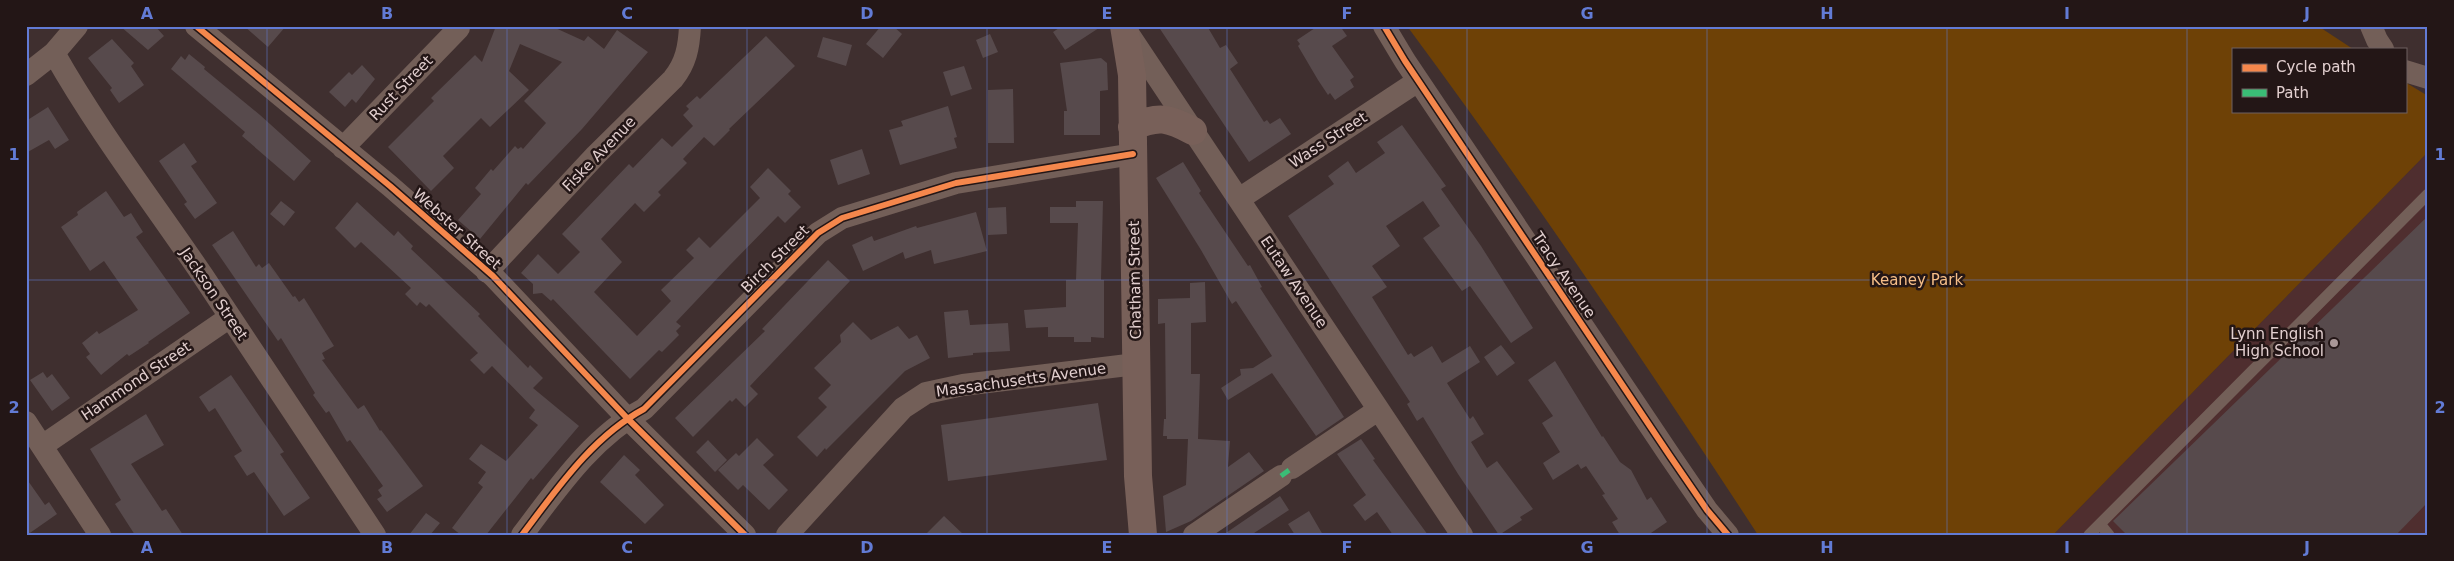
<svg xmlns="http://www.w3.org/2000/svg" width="2454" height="561" font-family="'DejaVu Sans',sans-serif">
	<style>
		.built { fill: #4f2e2f }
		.green { fill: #6e4106 }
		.building { fill: #574a4c }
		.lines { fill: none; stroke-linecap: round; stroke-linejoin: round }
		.lane { stroke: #735f58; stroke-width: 11 }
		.street { stroke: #735f58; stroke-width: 22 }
		.secondary { stroke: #786059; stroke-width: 28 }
		.quiet { stroke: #3abd76; stroke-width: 5; stroke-dasharray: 10 5; stroke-linecap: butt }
		.cycleway-casing { stroke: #231616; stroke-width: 9 }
		.cycleway { stroke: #f5874c; stroke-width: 6 }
		.grid { fill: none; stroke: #627bd5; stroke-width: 1; stroke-opacity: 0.55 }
		.poi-dot { fill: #a99797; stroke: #231616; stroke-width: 2 }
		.labels { text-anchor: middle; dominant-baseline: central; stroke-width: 5; stroke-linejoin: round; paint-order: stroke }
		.street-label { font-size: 15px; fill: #e2cfcf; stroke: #231616 }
		.park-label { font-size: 15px; fill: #f6be88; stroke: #231616 }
		.poi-label { font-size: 15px; fill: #e2cfcf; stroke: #231616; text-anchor: end }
		.neatline { fill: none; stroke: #627bd5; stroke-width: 2 }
		.grid-label { font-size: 16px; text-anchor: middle; font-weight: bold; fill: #627bd5 }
	</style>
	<rect width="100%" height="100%" fill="#3f2f2f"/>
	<path class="built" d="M2428 152V535H2053Z"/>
	<path class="green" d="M1407 26H2318L2353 49H2233V111H2405V82L2428 96V152L2053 535H1758C1645 362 1530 192 1407 26Z"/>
	<path class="building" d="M120 26H155L164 36 148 50Z
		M244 26H286L268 47Z
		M496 26H551L584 41 588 36 604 49 617 30 648 52 582 129 528 185 526 183 480 239 458 220 481 194 475 188 491 169 493 171 515 146 518 149 521 147 523 149 546 123 524 101 562 62 520 44 509 71 529 90 490 127 481 118 443 156 454 168 431 191 388 147 434 101 431 98 475 55 482 62Z
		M881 26H893L902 34 883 58 866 44Z
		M1062 26H1102L1065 50 1053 32Z
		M1158 26H1207L1220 48 1226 45 1238 63 1230 69 1264 122 1267 120 1270 124 1280 118 1291 134 1249 162Z
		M1318 26H1340L1347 36 1332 46 1354 77 1350 80 1354 87 1335 100 1330 93 1328 95 1318 80 1298 46 1300 44 1297 40Z
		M990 34 998 52 983 58 976 40Z
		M766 36 795 66 729 129 730 130 714 146 704 137 683 159 687 163 658 192 661 195 644 212 635 203 601 239 622 262 594 292 637 336 671 301 661 290 694 258 686 250 699 237 710 248 760 198 750 187 768 168 791 191 788 194 801 207 785 223 778 216 729 266 676 322 681 326 676 331 679 335 662 352 659 350 630 379 553 299 551 301 542 293 533 294V284L521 273 538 254 558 274 580 252 562 234 629 164 633 168 662 138 672 147 693 126 683 115 689 109 686 106 697 96 700 99Z
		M823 37 852 45 846 66 817 57Z
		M112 39 134 63 131 66 144 85 119 103 110 90 112 88 88 58Z
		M189 54 205 67 204 69 260 115 311 161 294 181 242 136 245 132 171 69 181 56 185 60Z
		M1101 58 1107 63 1108 90 1100 91V135H1064V111H1067L1060 63Z
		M362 65 375 79 356 103 352 99 345 107 329 92 349 72 352 75Z
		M964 66 972 89 951 96 943 72Z
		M1013 89 1014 143H988V90Z
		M948 106 957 137 954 138 957 148 900 165 889 130 903 126 901 121Z
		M48 107 69 140 55 149 49 140 26 153V121Z
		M1402 125 1446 186 1441 189 1481 246 1533 328 1511 343 1470 286 1462 291 1423 238 1440 226 1423 201 1386 226 1400 246 1372 266 1387 287 1372 297 1408 355 1411 353 1414 357 1432 346 1442 363 1470 346 1480 362 1447 383 1470 419 1473 416 1484 434 1471 442 1487 468 1497 461 1533 509 1520 517 1522 520 1499 535 1458 474 1423 417 1417 421 1407 404 1410 402 1288 216 1334 184 1328 176 1348 161 1356 173 1385 153 1377 142Z
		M184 143 197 162 191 166 217 203 195 219 184 204 187 202 159 161Z
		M862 149 870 174 838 185 830 160Z
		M1183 162 1201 191 1199 193 1248 266 1250 265 1262 287 1260 288 1344 417 1316 436 1272 373 1228 400 1221 388 1241 375 1240 369 1253 368 1272 356 1236 301 1232 304 1201 250 1156 178Z
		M106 191 124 217 131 213 143 232 136 237 190 313 148 342 149 343 129 356 127 354 101 375 86 357 90 354 82 343 97 331 99 334 138 310 104 261 90 271 61 227 78 215 77 212Z
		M281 201 295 212 284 226 270 214Z
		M1076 201H1103L1101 280H1104V338L1091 337V342H1074V337H1048V327L1026 328 1024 310 1066 307V280H1076L1078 223H1050V207H1076Z
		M357 202 394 236 398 231 413 246 411 249 480 314 478 316 528 368 530 365 543 378 533 388 579 426 533 480 531 478 486 535H461L452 528 483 487 478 483 486 472 469 459 481 444 506 461 538 425 529 418 535 410 492 366 484 374 470 360 478 353 429 304 426 307 420 302 417 306 405 294 411 288 361 242 355 248 335 228Z
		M1006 207 1007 234 988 235V208Z
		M976 212 987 251 934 264 931 250 905 259 903 252 863 271 852 245 872 236 874 241 916 226 917 228Z
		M2428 216V502L2396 535H2127L2113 521Z
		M233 231 256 267 259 264 262 268 269 263 293 297 295 296 299 302 304 298 334 346 322 353 325 359 322 360 358 409 364 405 380 431 381 430 423 486 387 512 377 499 382 496 378 490 383 486 350 440 347 442 329 411 326 413 313 395 315 393 281 338 278 341 212 245Z
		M828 260 850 281 750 386 758 394 745 407 736 398 732 402 730 400 693 437 675 418 765 331 762 329Z
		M1205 282 1206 322 1191 323V374H1200L1198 439 1230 441 1228 467 1249 452 1264 471 1191 521 1166 532 1163 496 1186 485 1188 439H1167V436H1163L1164 419H1166L1165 323 1158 324V299L1190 298V283Z
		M968 310 970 325 1008 323 1010 351 973 353V355L948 358 944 312Z
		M853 322 871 340 898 326 909 339 917 335 930 358 905 371 826 450 825 448 817 457 797 437 827 407 818 398 831 385 814 368 841 342 840 335Z
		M1501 345 1515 363 1497 376 1484 357Z
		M1555 361 1602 437 1603 436 1620 462 1631 470 1647 500 1651 497 1667 522 1648 535H1620L1612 522 1618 519 1602 495 1605 494 1586 466 1581 469 1578 464 1553 480 1543 463 1560 452 1542 423 1553 416 1528 380Z
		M43 372 47 378 52 374 70 398 52 411 30 380Z
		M231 375 284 452 280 454 310 498 284 516 254 472 247 476 234 456 242 451 215 408 209 412 199 397Z
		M1098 403 1107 460 948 481 941 425Z
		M146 414 164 445 131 464 162 511 166 509 183 535H135L115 504 121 500 90 449Z
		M757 438 774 455 763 465 788 490 769 510 743 485 738 490 718 470 736 453 739 456Z
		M1361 439 1375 459 1373 460 1428 535H1393L1377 512 1365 521 1353 505 1366 495 1337 454Z
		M708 440 727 460 715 472 696 452Z
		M624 455 640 470 635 475 664 505 645 524 600 482Z
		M26 478 45 505 49 502 57 514 27 535Z
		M1280 496 1289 510 1251 535H1223Z
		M1309 511 1323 535H1295L1288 524Z
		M426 513 440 523 430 535H409Z
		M944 516 964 535H925Z"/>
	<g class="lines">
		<path class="lane" d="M2100 524 2109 535
			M2089 535 2428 194"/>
		<path class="street" d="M196 26 390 186 493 276 627 418 745 535
			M1384 26 1405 61 1670 456 1707 510 1728 535
			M2371 26 2377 40 2383 49
			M1126 30 1462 535
			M54 53C98 131 153 202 203 276 261 362 317 449 375 535
			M2405 71 2428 78
			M26 75 54 53 77 26
			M343 148 459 28
			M1239 199 1418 81
			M487 272 596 155 673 79C686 63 689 47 690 26
			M26 422 100 535
			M42 446 230 317
			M1292 468 1378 410
			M522 535C557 489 592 437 644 409L818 233 842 218 956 183 1133 154
			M787 535 903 408 926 393 963 385 1136 364
			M1194 535 1281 476"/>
		<path class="secondary" d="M1124 26 1132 75 1138 476 1143 535
			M1132 127C1159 115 1168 118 1193 131"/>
		<path class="quiet" d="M1281 476 1292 468"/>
		<defs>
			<path id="cycleway" d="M196 26 390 186 493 276 627 418 745 535
				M1384 26 1405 61 1670 456 1707 510 1728 535
				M522 535C557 489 592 437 644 409L818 233 842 218 956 183 1133 154"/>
		</defs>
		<use href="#cycleway" class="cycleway-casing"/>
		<use href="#cycleway" class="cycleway"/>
	</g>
	<path class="grid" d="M267 26V535M507 26V535M747 26V535M987 26V535M1227 26V535M1467 26V535M1707 26V535M1947 26V535M2187 26V535M26 280H2428"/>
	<circle class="poi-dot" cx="2334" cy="343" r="5"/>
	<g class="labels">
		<g class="street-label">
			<text transform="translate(401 88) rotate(-46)">Rust Street</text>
			<text transform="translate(1328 140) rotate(-33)">Wass Street</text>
			<text transform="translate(599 154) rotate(-46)">Fiske Avenue</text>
			<text transform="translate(457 229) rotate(42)">Webster Street</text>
			<text transform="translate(775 259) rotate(-45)">Birch Street</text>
			<text transform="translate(1564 275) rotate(56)">Tracy Avenue</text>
			<text transform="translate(1135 280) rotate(-91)">Chatham Street</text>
			<text transform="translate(1294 282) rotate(56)">Eutaw Avenue</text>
			<text transform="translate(214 294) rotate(56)">Jackson Street</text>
			<text transform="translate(1021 380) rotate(-8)">Massachusetts Avenue</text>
			<text transform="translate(136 381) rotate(-34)">Hammond Street</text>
		</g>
		<g class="park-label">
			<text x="1917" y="280">Keaney Park</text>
		</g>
		<g class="poi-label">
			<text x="2324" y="334">Lynn English<tspan x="2324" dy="17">High School</tspan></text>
		</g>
	</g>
	<rect width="2454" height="561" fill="none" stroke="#231616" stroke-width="55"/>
	<rect x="2232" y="48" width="175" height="65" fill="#231616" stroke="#6f6060"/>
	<rect x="2242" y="64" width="25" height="8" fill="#f5874c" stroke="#6f6060"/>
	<text x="2276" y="72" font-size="15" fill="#e2cfcf">Cycle path</text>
	<rect x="2242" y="89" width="25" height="8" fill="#3abd76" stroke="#6f6060"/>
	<text x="2276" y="98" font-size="15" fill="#e2cfcf">Path</text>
	<rect x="28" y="28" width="2398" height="506" class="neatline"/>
	<g class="grid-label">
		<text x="147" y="19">A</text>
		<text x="387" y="19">B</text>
		<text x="627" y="19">C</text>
		<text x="867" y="19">D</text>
		<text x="1107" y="19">E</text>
		<text x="1347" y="19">F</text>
		<text x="1587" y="19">G</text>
		<text x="1827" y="19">H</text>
		<text x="2067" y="19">I</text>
		<text x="2307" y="19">J</text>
		<text x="14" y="160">1</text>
		<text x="2440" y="160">1</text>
		<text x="14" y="413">2</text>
		<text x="2440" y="413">2</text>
		<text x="147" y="553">A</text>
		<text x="387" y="553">B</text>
		<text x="627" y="553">C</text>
		<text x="867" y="553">D</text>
		<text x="1107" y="553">E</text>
		<text x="1347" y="553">F</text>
		<text x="1587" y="553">G</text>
		<text x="1827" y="553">H</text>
		<text x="2067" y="553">I</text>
		<text x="2307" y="553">J</text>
	</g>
</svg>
